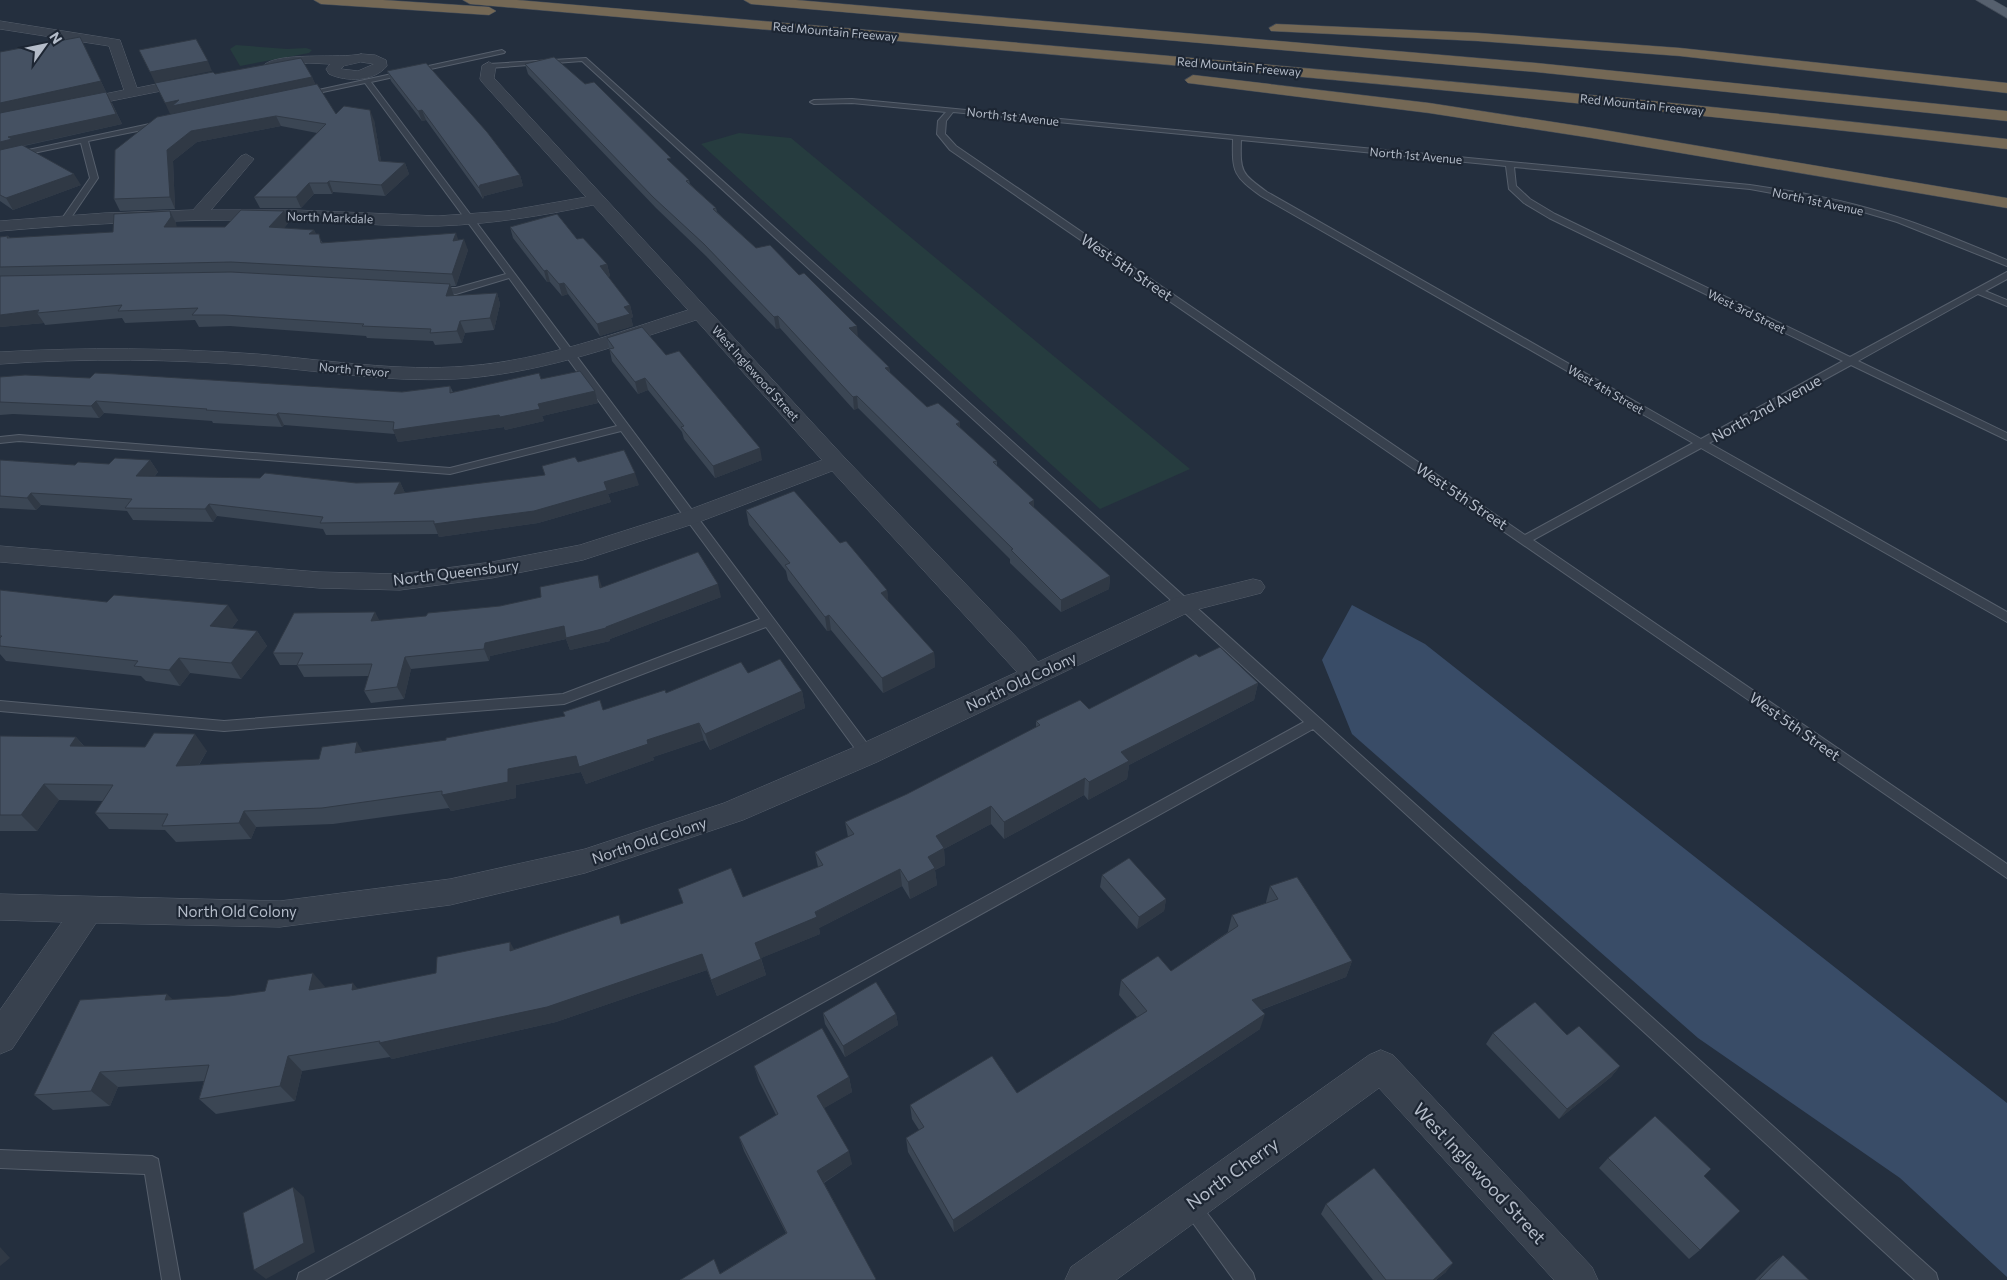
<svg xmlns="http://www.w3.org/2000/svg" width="2007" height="1280" font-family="Commissioner,sans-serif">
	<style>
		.green { fill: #263c3f }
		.water { fill: #394c67 }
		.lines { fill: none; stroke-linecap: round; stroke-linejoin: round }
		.lane-casing { stroke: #565f6c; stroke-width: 2 }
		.street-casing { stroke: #565f6c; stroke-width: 1 }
		.primary-casing { stroke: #414a57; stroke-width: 1 }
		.highway-casing { stroke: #434c59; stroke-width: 1 }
		.lane { fill: #38414e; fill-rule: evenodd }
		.street { fill: #38414e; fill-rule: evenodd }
		.primary { fill: #56606e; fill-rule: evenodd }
		.highway { fill: #746855; fill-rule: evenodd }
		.wall { fill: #3b4654 }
		.shaded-wall { fill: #303945 }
		.building { fill: #455162; stroke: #303945 }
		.labels { text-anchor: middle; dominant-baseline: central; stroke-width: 4.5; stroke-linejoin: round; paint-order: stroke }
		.far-street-label { font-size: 12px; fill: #b4bcc9; stroke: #1d2633 }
		.street-label { font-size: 15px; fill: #b4bcc9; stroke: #1d2633 }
		.near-street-label { font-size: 18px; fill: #b4bcc9; stroke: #1d2633 }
	</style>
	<rect width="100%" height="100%" fill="#242f3e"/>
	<path class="green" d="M236 45 287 49 306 48 312 50 309 53 240 66 230 49Z
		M739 133 791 138 1190 469 1100 509 701 144Z"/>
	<path class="water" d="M1352 605 1425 644 2007 1103V1277L1900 1178 1698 1038 1352 734 1322 660Z"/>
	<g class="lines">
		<defs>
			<path id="lane" d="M502 50 505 52 504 53 371 82 872 750 874 754 872 758 867 759 862 758 766 627 564 704 224 731 0 711V701L224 721 563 694 760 619 621 431 450 474 19 441 0 443V437L19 435 450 468 617 426 509 278 456 294 433 292V288H456L506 274 365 83 304 96 300 94Z
				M586 58 1936 1273 1938 1280H1915L1313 729 325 1280H297L299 1273 1304 722 582 61 489 68 486 66 489 64Z
				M852 99 1750 185C1789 191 1829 197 1867 208 1915 221 1961 241 2007 260V266L1897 222 1860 211 1821 202 1750 189 1514 167 1516 186 1530 199 1555 214 1850 357 2007 272V279L1985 291 2007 300V306L1978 294 1858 361 2007 433V440L1851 365 1709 443 2007 612V622L1701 448 1533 540 2007 864V878L950 150 937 134 938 121 946 112 852 103 814 104 810 102 814 100ZM953 112 1233 139C1232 173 1234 176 1261 196L1693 443 1525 535 956 146 945 134 946 121ZM1241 140 1506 166 1509 189 1524 203 1549 218 1843 361 1701 439 1267 192C1241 173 1240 172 1241 140Z
				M159 122 163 124 162 126 88 141 98 178 68 222H65L61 220 90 178 81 143 0 160V156Z
				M0 1150 152 1156 158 1159 180 1280H162L145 1174 0 1168Z
				M1191 1197 1197 1200 1253 1273 1255 1280H1234L1185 1212 1182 1206 1185 1200Z"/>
			<path id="street" d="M0 21 120 40 137 88 191 77 198 81 191 85 76 108 71 107 69 104 71 101 124 90 109 46 0 29Z
				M361 54 375 55 386 60 387 66C374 82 346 82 329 74L326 69 330 64 308 63 270 70 263 66C276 51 341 59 361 54ZM361 62 374 64 358 71 341 69 344 66Z
				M489 62 496 66 494 78 844 457 1024 645 1038 662 1175 598 1253 579 1261 581 1265 587 1261 593 1191 611 877 762 743 820 585 873 450 905 280 927 96 923 12 1049 0 1054V1010L62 922 0 920V894L280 901 450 879 585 849 724 803 857 746 1017 672 832 471 699 522 583 560 492 578 400 590 319 588 0 562V546L319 572 400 574 492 562 580 545 683 512 822 460 696 320C622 344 548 371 469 378 400 384 330 372 261 366 174 359 87 358 0 364V352C86 347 171 348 257 354 327 360 398 372 468 366 544 360 616 333 688 310L593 205C542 216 491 224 439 226 386 227 333 221 280 220 187 219 93 223 0 231V221L105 213 193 210 241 156 246 154 254 159 211 210H296L438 216 507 211 586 197 482 82 480 79 482 66Z
				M1381 1050 1393 1055 1592 1267 1598 1280H1554L1379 1088 1116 1280H1065L1071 1267 1369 1055Z"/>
			<path id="primary" d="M1976 0H1993L2007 8V18Z"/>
			<path id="highway" d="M314 0H383L489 7 496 11 489 15 321 4Z
				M463 0H517C1014 43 1511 82 2007 139V149C1496 90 983 49 470 4Z
				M744 0H796L1536 63 2007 111V121L1536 72 751 4Z
				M1276 24 1478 33 1680 48 2007 83V93L1680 56 1478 41 1271 31 1269 28Z
				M1193 75 1429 103 1592 128 2007 198V208L1592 138 1429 113 1188 83 1185 80Z"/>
		</defs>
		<use href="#lane" class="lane-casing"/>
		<use href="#street" class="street-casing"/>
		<use href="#primary" class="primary-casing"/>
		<use href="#highway" class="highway-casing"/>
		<use href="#lane" class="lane"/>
		<use href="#street" class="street"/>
		<use href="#primary" class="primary"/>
		<use href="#highway" class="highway"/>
	</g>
	<path class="wall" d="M85 47 106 92 71 99 112 103 122 124 24 146 81 185 13 210 0 201V52Z
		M525 64 672 164 689 180 690 184 716 208 717 212 756 248 858 338 889 367 890 373 927 407 960 422V428L997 461V466L1034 508 1110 576 1109 589 1061 612 1010 563V559L858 408 854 410 780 328 776 329 706 256 656 208 528 74Z
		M387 71 520 175 523 186 484 196 483 199 426 120 422 121 391 81Z
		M215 74 312 77 315 84 336 114 374 120 381 161 405 163 409 174 385 196 333 192 332 194H314L301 208H260L254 197 317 133 281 126 197 142 173 161 175 209 120 211 114 199 176 114 175 113 170 114Z
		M170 211 176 223V227H225L289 222 284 228 314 230 316 234 323 243 458 240 468 250 456 286H451L454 296 497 293 500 304 494 330 465 333 462 343 435 345 433 341 367 338 366 336 230 326 199 327 195 320 125 323 122 318 45 325 44 323 0 327V237L8 236 10 238 113 232Z
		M510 227 607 264 610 276 608 277 630 305 633 317 631 318 633 326 600 336 568 294 562 296 550 282H547L513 238Z
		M607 338 666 355 762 460 715 478 684 439 682 432 648 390 638 394 612 361Z
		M0 377 402 392 450 386 453 392 541 379 595 391 598 403 542 416 544 421 505 430 504 427 398 442 395 434 284 425 282 427 213 423 212 421 104 413 99 418 13 414 0 415Z
		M0 460 75 465 109 464 150 460 158 472 155 476 356 483 400 482 405 493 545 475 542 466 578 462 639 485 608 494 611 502 538 523 439 537 438 534 326 535 323 529 217 516 213 522 133 520 127 511 41 505 36 510 0 508Z
		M746 510 840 543 887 590 888 601 934 652 935 667 883 693 831 630 827 631 788 580 786 571 749 525Z
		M602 587 721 597 610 639V641L570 650 566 639 490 656 489 661 411 669 404 699 371 703 364 691 369 676 304 677 297 665H280L273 653 375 612 379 621 426 616 500 606Z
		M0 590 238 620 232 628 257 631 267 646 241 679 190 673 180 686 146 681 141 676 6 661 0 654Z
		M1199 657 1258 683 1254 700 1129 765 1127 779 1088 800 1084 795 1004 839 991 824 944 849 945 865 935 870 937 885 910 899 902 886 819 928 820 934 761 958 766 975 717 996 707 970 556 1022 392 1059 390 1057 302 1071 295 1101 216 1114 199 1099 204 1081 118 1087 110 1106 53 1110 34 1095 173 1000 229 996 325 987 358 989 436 973 514 949 622 924 743 897 818 867 815 852 848 837 845 822 907 794 1036 727V721L1089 709Z
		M748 673 802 691 805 708 710 750 704 740 653 757 654 760 586 784 581 772 516 785V798L451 811 449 808 333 824 256 827 251 839 176 842 165 830 109 829 95 813 103 801 59 800 37 831H0V736L76 737 84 746 207 751 199 765 319 759 363 752 446 740 604 710Z
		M1102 875 1166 899 1164 911 1137 929 1100 887Z
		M1270 886 1352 961 1346 977 1261 1010 1260 1029 954 1232 908 1152 906 1138 919 1130 912 1119 910 1105 1017 1093 1137 1017 1119 995 1121 980 1171 971 1228 932V931L1232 915 1266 903V902Z
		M823 1013 896 1014 898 1025 845 1057 825 1024Z
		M1493 1033 1567 1035 1620 1066 1611 1077 1559 1119 1486 1044Z
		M754 1066 849 1077 852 1092 824 1108 852 1164 824 1183 876 1280H680L721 1273 786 1233 744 1151 739 1137 776 1115 759 1081Z
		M1608 1158 1704 1176 1700 1250 1689 1259 1599 1168Z
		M1326 1204 1446 1272 1436 1280H1373L1321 1214Z
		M1783 1255 1809 1280H1755L1771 1264Z"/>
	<path class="shaded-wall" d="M80 37 106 92 0 115V103Z
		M208 61 212 71 155 83 150 72Z
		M312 77 317 87 177 117 175 113 170 114 165 103Z
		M106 92 122 124 17 147 0 154V142L8 137Z
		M370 110 374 120 383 172 379 161Z
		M422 110 426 120 422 121 418 111Z
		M276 116 281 126 197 142 173 161 175 209 170 197 167 150 191 131Z
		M405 163 409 174 385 196 381 185Z
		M74 174 81 185 13 210 6 198Z
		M520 175 523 186 484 196 483 199 479 188 480 185Z
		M329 181 333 192 332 194 327 183Z
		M309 183 314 194 301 208 296 197Z
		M170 211 176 223 177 228 164 227Z
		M284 211 289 222 275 239 269 227Z
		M314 230 319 241 309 234Z
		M456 233 460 245 453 241Z
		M464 239 468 250 456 286 452 274Z
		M607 264 610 276 603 278 600 266Z
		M547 270 550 282H547L544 271Z
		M564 283 568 294 562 296 559 284Z
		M450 284 454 296H446Z
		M497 293 500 304 494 330 490 318Z
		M630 305 633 317 631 318 633 326 600 336 597 324 624 307Z
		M39 310 37 313 44 323 0 327V315Z
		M778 316 780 328 776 329 774 317Z
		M460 321 465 333 462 343 457 331Z
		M857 326 858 338 849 328Z
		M889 367 890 379 885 368Z
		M645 378 648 390 638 394 635 382Z
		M595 391 598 403 542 416 538 404Z
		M857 396 858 408 854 410 853 397Z
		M96 401 104 413 99 418 91 406Z
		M540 409 544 421 505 430 504 427 398 442 393 430Z
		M278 413 284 425 282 427 276 415Z
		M960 422V435L956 424Z
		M760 448 762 460 715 478 713 466Z
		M150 460 158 472 144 488 136 476Z
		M635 473 639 485 608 494 611 502 538 523 439 537 434 524 604 482Z
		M400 482 406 495 394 494Z
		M31 493 41 505 36 510 27 498Z
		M1034 500V513L1029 503Z
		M209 504 217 516 213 522 205 509Z
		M598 575 602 587 600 588Z
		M1110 576 1109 589 1061 612V600Z
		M718 584 721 597 610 639V641L570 650 566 639 490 656 489 661 484 649 485 643 564 626 606 627Z
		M887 590 889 605 881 593Z
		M228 605 238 620 221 642 210 626Z
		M375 612 382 625 371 621Z
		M829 615 831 630 827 631 825 617Z
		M257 631 267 646 241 679 231 663Z
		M934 652 935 667 883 693 882 678Z
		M405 657 411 669 404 699 397 687Z
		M179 658 190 673 180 686 169 670Z
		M1258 683 1254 700 1129 765 1127 779 1088 800 1089 782 1121 752Z
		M802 691 805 708 710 750 705 734Z
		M699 723 704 740 653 757 654 760 586 784 581 772 516 785V798L451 811 442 795 508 769 647 740Z
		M195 734 207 751 188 782 176 766Z
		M76 737 90 754 70 746Z
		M357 742 367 759 355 753Z
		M1085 778 1084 795 1004 839V822Z
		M44 784 59 800 37 831 21 815Z
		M991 806V824L944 849 945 865 935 870 937 885 910 899 908 882 928 857 936 836Z
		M244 811 256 827 251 839 239 823Z
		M900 869 902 886 819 928 820 934 759 959 755 943Z
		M1166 899 1164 911 1137 929 1139 917Z
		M510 942 519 958 510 951Z
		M702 954 707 970 556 1022 392 1059 379 1043Z
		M761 959 766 975 717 996 711 980Z
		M1352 961 1346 977 1247 1015 1252 1000Z
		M313 973 327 989 309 990Z
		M353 983 366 999 352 990Z
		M167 994 184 1010 165 1000Z
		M896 1014 898 1025 845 1057 843 1046Z
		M1265 1014 1260 1029 954 1232 953 1220Z
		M288 1056 302 1071 295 1101 280 1086Z
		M1620 1066 1611 1077 1559 1119 1567 1109Z
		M100 1072 118 1087 110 1106 91 1091Z
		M849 1077 852 1092 821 1110 817 1096Z
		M849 1151 852 1164 821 1184 817 1171Z
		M293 1187 304 1197 315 1252 266 1279 254 1270Z
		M0 1247 10 1258 0 1266Z
		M1453 1263 1446 1272 1436 1280H1433Z"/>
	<path class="building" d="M80 37 101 81 0 103V52Z
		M196 39 208 61 150 72 139 50Z
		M554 57 585 84 594 82 671 158 667 159 689 180 686 181 716 208 713 209 756 248 770 245 799 275 804 273 857 326 849 328 889 367 885 368 927 407 938 403 960 422 956 424 997 461 993 462 1034 500 1029 503 1110 576 1061 600 1011 550 1013 549 857 396 853 397 778 316 774 317 704 244 653 197 525 64Z
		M301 58 312 77 172 106 179 100 165 103 155 83 213 72 215 74Z
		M426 63 487 132 520 175 480 185 479 188 422 110 418 111 387 71Z
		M317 84 336 114 344 106 370 110 379 161 405 163 381 185 329 181 327 183H309L296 197H254L326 124 276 116 191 131 167 150 170 197 114 199 115 150 157 117Z
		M106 92 116 114 8 137 12 139 0 142V113Z
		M22 145 74 174 6 198 0 195V150Z
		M241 210 284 211 269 227 314 230 309 234H319L321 243 456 233 453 241 464 239 452 274 231 262 0 267V237L8 236 7 238 113 232 114 214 170 211 171 217 164 227H225Z
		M557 214 577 239 583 238 607 264 600 266 630 305 624 307 630 314 597 324 564 283 559 284 547 270 544 271 510 227Z
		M231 272 450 284 446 296 497 293 490 318 460 321 457 331 430 333 431 329 362 326 364 324 224 315H192L198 308 118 311 122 305 37 313 39 310 0 315V276Z
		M642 327 666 355 679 351 760 448 713 466 681 427 684 426 645 378 635 382 609 349 614 348 607 338Z
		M580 371 595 391 538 404 540 409 500 417 499 415 393 430 394 422 278 413 276 415 206 410 207 409 96 401 91 406 0 402V377L25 375 90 378 95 373 116 374 402 392 450 386V393L539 373 541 379Z
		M624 450 635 473 604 482 607 490 534 511 434 524V521L320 523 323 517 209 504 205 509 125 508 132 499 31 493 27 498 0 496V460L75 465 78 462 109 464 115 458 150 460 136 476 260 478 265 473 356 483 400 482 394 494 545 475 542 466 575 457 578 462Z
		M794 491 840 543 846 541 887 590 881 593 934 652 882 678 829 615 825 617 785 565 790 563 746 510Z
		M698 552 718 584 606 627V628L566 638 564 626 485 643 484 649 405 657 397 687 364 691 372 664 297 665 303 653H273L294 613 375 612 371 621 426 616 428 613 500 606 541 597 540 587 598 575 600 588Z
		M0 590 107 602 114 595 228 605 210 626 257 631 231 663 179 658 169 670 134 666 138 661 0 646V638L2 636H0Z
		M1220 647 1258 683 1121 752 1129 761 1089 782 1085 778 1004 822 991 806 936 836 944 848 928 857 935 868 908 882 900 869 815 912 817 917 755 943 761 959 711 980 702 954 547 1007 379 1043 380 1041 288 1056 280 1086 199 1099 209 1065 100 1072 91 1091 34 1095 80 1000 167 994 165 1000 229 996 265 991 268 980 313 973 309 990 353 983 352 990 436 973 437 957 510 942V951L619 915 621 924 683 903 678 889 731 868 743 897 823 865 815 852 854 834 845 822 907 794 1040 725 1036 721 1080 700 1089 709 1196 654 1199 657Z
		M780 659 802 691 705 734 699 723 647 740 648 744 579 767 576 756 508 769V782L442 795V791L322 808 244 811 239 823 162 826 168 814 95 813 113 785 44 784 21 815H0V736L76 737 70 746 145 747 154 733 195 734 176 766 319 759 322 747 357 742 355 753 446 740V738L565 716 563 712 600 700 603 710 665 690 666 693 741 662 748 673Z
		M1129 858 1166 899 1139 917 1102 875Z
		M1297 877 1352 961 1252 1000 1265 1014 953 1220 906 1138 924 1127 910 1105 992 1056 1017 1093 1147 1011 1121 980 1158 956 1171 971 1238 926 1232 915 1278 899 1270 886Z
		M876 982 896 1014 843 1046 823 1013Z
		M1535 1002 1567 1035 1579 1026 1620 1066 1567 1109 1493 1033Z
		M822 1028 849 1077 817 1096 849 1151 817 1171 876 1279 875 1280H680L714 1259 720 1274 787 1233 739 1137 778 1114 754 1066Z
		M1655 1116 1711 1169 1704 1176 1740 1211 1700 1250 1608 1158Z
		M1374 1168 1453 1263 1433 1280H1386L1326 1204Z
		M293 1187 304 1243 254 1270 243 1213Z
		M1783 1255 1809 1280H1759Z"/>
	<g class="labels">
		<g class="far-street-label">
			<text transform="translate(835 31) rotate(5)">Red Mountain Freeway</text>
			<text transform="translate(1239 66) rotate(5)">Red Mountain Freeway</text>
			<text transform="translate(1642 104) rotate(6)">Red Mountain Freeway</text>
			<text transform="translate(1013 116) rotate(6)">North 1st Avenue</text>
			<text transform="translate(1416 155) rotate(5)">North 1st Avenue</text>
			<text transform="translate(1818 201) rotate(12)">North 1st Avenue</text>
			<text transform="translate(330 217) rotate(2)">North Markdale</text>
			<text transform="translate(1747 311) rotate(26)">West 3rd Street</text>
			<text transform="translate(354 369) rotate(5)">North Trevor</text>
			<text transform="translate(756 373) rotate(48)">West Inglewood Street</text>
			<text transform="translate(1606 389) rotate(30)">West 4th Street</text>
		</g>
		<g class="street-label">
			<text transform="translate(1127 267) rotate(34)">West 5th Street</text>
			<text transform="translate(1766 408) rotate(-29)">North 2nd Avenue</text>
			<text transform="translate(1462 496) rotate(34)">West 5th Street</text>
			<text transform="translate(456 572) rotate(-7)">North Queensbury</text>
			<text transform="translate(1021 681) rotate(-25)">North Old Colony</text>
			<text transform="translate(1795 726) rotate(35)">West 5th Street</text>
			<text transform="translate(649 840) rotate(-18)">North Old Colony</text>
			<text x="237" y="911">North Old Colony</text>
		</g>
		<g class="near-street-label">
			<text transform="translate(1232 1173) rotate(-36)">North Cherry</text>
			<text transform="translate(1480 1173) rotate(47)">West Inglewood Street</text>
		</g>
	</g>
	<g transform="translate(45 45) rotate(57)" stroke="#1d2633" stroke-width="4" paint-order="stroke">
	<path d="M0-4L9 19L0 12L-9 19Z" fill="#b4bcc9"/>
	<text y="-8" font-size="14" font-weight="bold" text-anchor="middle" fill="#b4bcc9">N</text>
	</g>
</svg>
